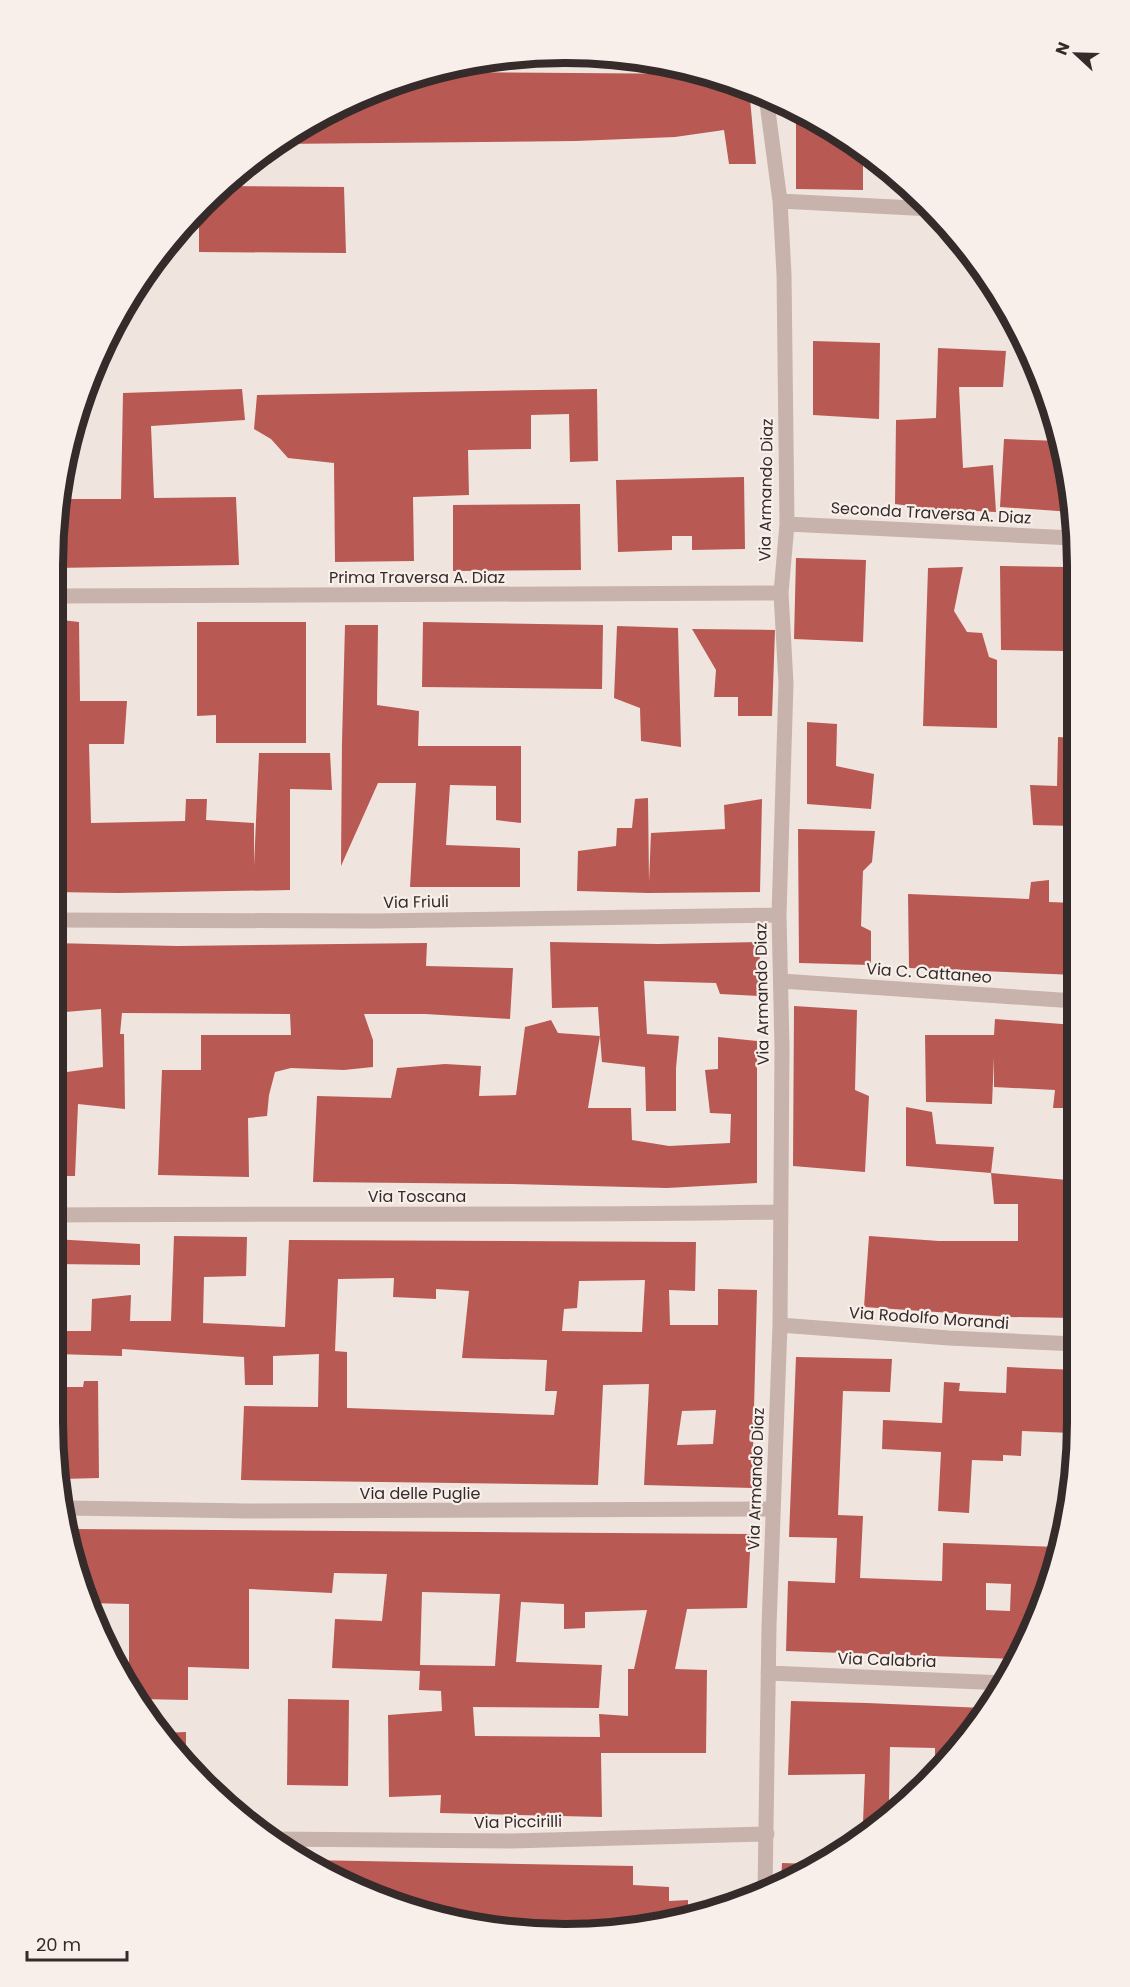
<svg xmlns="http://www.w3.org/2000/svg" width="1130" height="1987" font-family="Poppins,sans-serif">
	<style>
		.building { fill: #b95953; fill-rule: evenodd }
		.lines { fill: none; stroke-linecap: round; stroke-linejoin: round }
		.minor { stroke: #c7b3ab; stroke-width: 15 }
		.labels { text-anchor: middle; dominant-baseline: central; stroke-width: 4.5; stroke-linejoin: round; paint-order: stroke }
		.street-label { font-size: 16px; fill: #352b2a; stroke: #f8efea }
		.rim { fill: none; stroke: #352b2a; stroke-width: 8 }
	</style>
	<rect width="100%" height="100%" fill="#f0e4de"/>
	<path class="building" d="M428 72 704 74 730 80 749 88 756 164H729L724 130 675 137 576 141 277 144 339 105Z
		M796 110 822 121 863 153V190L796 189Z
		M223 186 344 187 346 253 199 252V209Z
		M813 341 880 343 879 419 813 415Z
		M938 348 1006 351 1003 387H959L963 468 993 465 996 512 934 509 895 504 896 420 936 418Z
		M242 389 245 420 151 426 154 498 236 497 239 565 54 568V532L59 499H121L123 393Z
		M597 389 598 461 570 462 569 414 531 415V449L468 450 469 495 413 497 414 561 335 562 334 463 288 458 271 439 254 429 257 395Z
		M1004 439 1060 441 1073 497 1072 512 1000 507Z
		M744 477 745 549 692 550V536H672V550L618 552 616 480Z
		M580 504 581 570 453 571V505Z
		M796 558 866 560 863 642 794 639Z
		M1000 566 1067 567 1066 651 1001 650Z
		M963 567 954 611 967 632 982 633 989 657 997 660V728L923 726 928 568Z
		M53 619 79 622 80 701H127L124 744H89L91 823 185 821 186 799H207L206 820 254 823V866L259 753H330L332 790 290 789V890L118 893 53 892Z
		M197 622H306V743H216V715L197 716Z
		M423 622 603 625 602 689 422 687Z
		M345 625H378L377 705 419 711 418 746H521V823L496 820V786L450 785 446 845 520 848V887H410L416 783H378L341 866 342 742Z
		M617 626 678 628 681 747 641 741 640 708 614 698Z
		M692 629 775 630 772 716H738V697H714L716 670Z
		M807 722 837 724 836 766 874 774 871 809 807 804Z
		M1058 737 1074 738V826L1033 825 1030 785 1057 786Z
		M648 798 649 882 651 833 725 829 724 805 762 799 760 892 648 893 577 891 578 851 616 846 617 828H632L635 799Z
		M798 829 875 831 872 862 863 871 861 926 871 931V965L799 963Z
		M1049 880V902L1075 903V975L909 968 908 894 1029 899 1031 882Z
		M550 942 658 944 760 942 759 996 720 994 716 983 644 981 647 1034 679 1036 676 1068V1111H646L645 1067 602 1062 600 1036 588 1108H631L632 1140 669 1146 730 1143 731 1114 710 1113 705 1070 718 1069V1037L757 1041V1183L667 1188 512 1184 313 1182 317 1096 391 1098 397 1068 445 1064 481 1066 479 1096 516 1095 525 1027 551 1020 558 1033 600 1036 598 1007 552 1008Z
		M53 943 177 946 427 943 426 966 513 968 510 1019 425 1014H364L373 1040V1067L344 1070 291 1068 275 1072 269 1095 267 1116 248 1118 249 1177 158 1175 162 1070H201V1035H291L290 1014 122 1013 120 1034H124L125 1109 78 1104 75 1176H53V1033H60L67 1072 103 1067 101 1009 53 1013Z
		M794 1006 857 1010 855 1090 869 1096 865 1172 793 1166Z
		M995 1019 1075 1025V1179L1067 1180V1108H1053L1055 1090 994 1087V1057L992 1104 926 1102 925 1035H994Z
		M906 1107 932 1112 936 1144 994 1147 991 1173 906 1166Z
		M991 1173 1067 1180 1063 1242 1076 1243V1318L1009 1317 864 1307 869 1236 939 1241H1018V1204H994Z
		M174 1236 247 1237 246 1276 204 1277 203 1323 285 1327 289 1240 696 1242 695 1291 669 1290 670 1325H718V1289L757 1290 752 1488 644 1485 649 1384 603 1385 598 1485 241 1480 244 1406 318 1407 319 1354 273 1356V1385H245L244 1357 122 1349V1356L56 1354 58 1331H91L92 1299 131 1295 130 1321H171ZM394 1278 393 1297 436 1299V1289L469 1291 462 1358 547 1360 545 1391H557L554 1415 347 1408V1352L335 1351 338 1279ZM645 1280 642 1332 562 1331 564 1309 577 1308 579 1281ZM716 1410 713 1444 677 1445 682 1411Z
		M53 1239 140 1244V1265L53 1264Z
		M796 1357 892 1359 890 1392 843 1391 838 1515 863 1516 860 1578 942 1581 943 1543 1058 1547 1051 1584H1047V1595L1017 1659 786 1651 788 1581 835 1583 837 1538 789 1537ZM986 1583 1011 1584 1010 1611 986 1610Z
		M1007 1367 1076 1370V1455L1074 1466H1071L1072 1433 1022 1431 1021 1456 1003 1455V1461L972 1460 969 1513 938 1511 941 1452 882 1449 883 1420 942 1423 944 1382 960 1383 959 1391 1006 1393Z
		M84 1381H98L99 1478 62 1479 53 1422V1387H83Z
		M70 1529 751 1534 747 1608 687 1609 675 1669 707 1670 706 1753H601L602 1817 440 1813 441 1795 389 1797 388 1715 442 1711 441 1691 419 1690 420 1671 332 1668 335 1619 382 1621 387 1574 334 1573 332 1593 249 1589V1669L188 1667V1700L140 1699 122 1665 129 1666V1604L88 1603 80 1586ZM422 1592 500 1594 495 1666 420 1665ZM521 1602 564 1604V1629L585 1628V1612L647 1610 634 1669H628V1716L599 1714 600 1737 475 1736 473 1707 599 1708 602 1665 516 1662Z
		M288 1699 349 1700 348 1786 287 1785Z
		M791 1701 867 1703 984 1708 935 1769V1748L890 1747 889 1801 907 1802 903 1808 877 1823H863L865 1774 788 1775Z
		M186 1732V1760L158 1733Z
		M306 1860 633 1866V1885L669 1887V1901L688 1900V1912L618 1929 523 1926 432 1917Z
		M782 1863 812 1864 781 1883Z"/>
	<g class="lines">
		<path class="minor" d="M522 55 599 56
			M780 201 932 209
			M787 524 1073 538
			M54 596 781 593
			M53 920 376 921 779 915
			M781 981 1075 1001
			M53 1215C295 1213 538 1216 781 1212
			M780 1325 949 1338 1076 1344
			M67 1508 248 1511 773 1509
			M768 1673 1005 1683
			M270 1839 512 1841 767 1834
			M765 1893 769 1626 780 1325 782 1048 779 915 786 683 781 593 787 524 784 274 780 201 766 96"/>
	</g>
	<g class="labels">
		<g class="street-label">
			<text transform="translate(766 490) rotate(-89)">Via Armando Diaz</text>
			<text transform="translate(931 513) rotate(3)">Seconda Traversa A. Diaz</text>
			<text x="417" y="577">Prima Traversa A. Diaz</text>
			<text transform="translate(416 902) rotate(-1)">Via Friuli</text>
			<text transform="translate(929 973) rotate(4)">Via C. Cattaneo</text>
			<text transform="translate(762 994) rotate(-91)">Via Armando Diaz</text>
			<text x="417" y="1196">Via Toscana</text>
			<text transform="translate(929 1318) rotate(4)">Via Rodolfo Morandi</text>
			<text transform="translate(756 1479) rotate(-88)">Via Armando Diaz</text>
			<text x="420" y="1493">Via delle Puglie</text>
			<text transform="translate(887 1660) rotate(2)">Via Calabria</text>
			<text transform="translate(518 1822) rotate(-1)">Via Piccirilli</text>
		</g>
	</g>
	<path d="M0 0H1130V1987H0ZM565 63H565A502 502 0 0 1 1067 565V1422A502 502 0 0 1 565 1924H565A502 502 0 0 1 63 1422V565A502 502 0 0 1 565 63Z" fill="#f8efea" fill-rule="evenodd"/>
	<path class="rim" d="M565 63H565A502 502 0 0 1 1067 565V1422A502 502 0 0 1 565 1924H565A502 502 0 0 1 63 1422V565A502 502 0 0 1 565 63Z"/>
	<g transform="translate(1076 54) rotate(292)" stroke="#f8efea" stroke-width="4.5" paint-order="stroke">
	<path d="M0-4.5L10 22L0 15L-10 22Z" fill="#352b2a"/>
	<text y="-9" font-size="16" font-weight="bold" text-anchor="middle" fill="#352b2a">N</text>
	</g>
	<path d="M27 1951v9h100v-9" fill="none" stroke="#352b2a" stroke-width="3"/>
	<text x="36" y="1951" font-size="18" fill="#352b2a" stroke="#f8efea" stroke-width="4.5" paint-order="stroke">20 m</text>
</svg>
